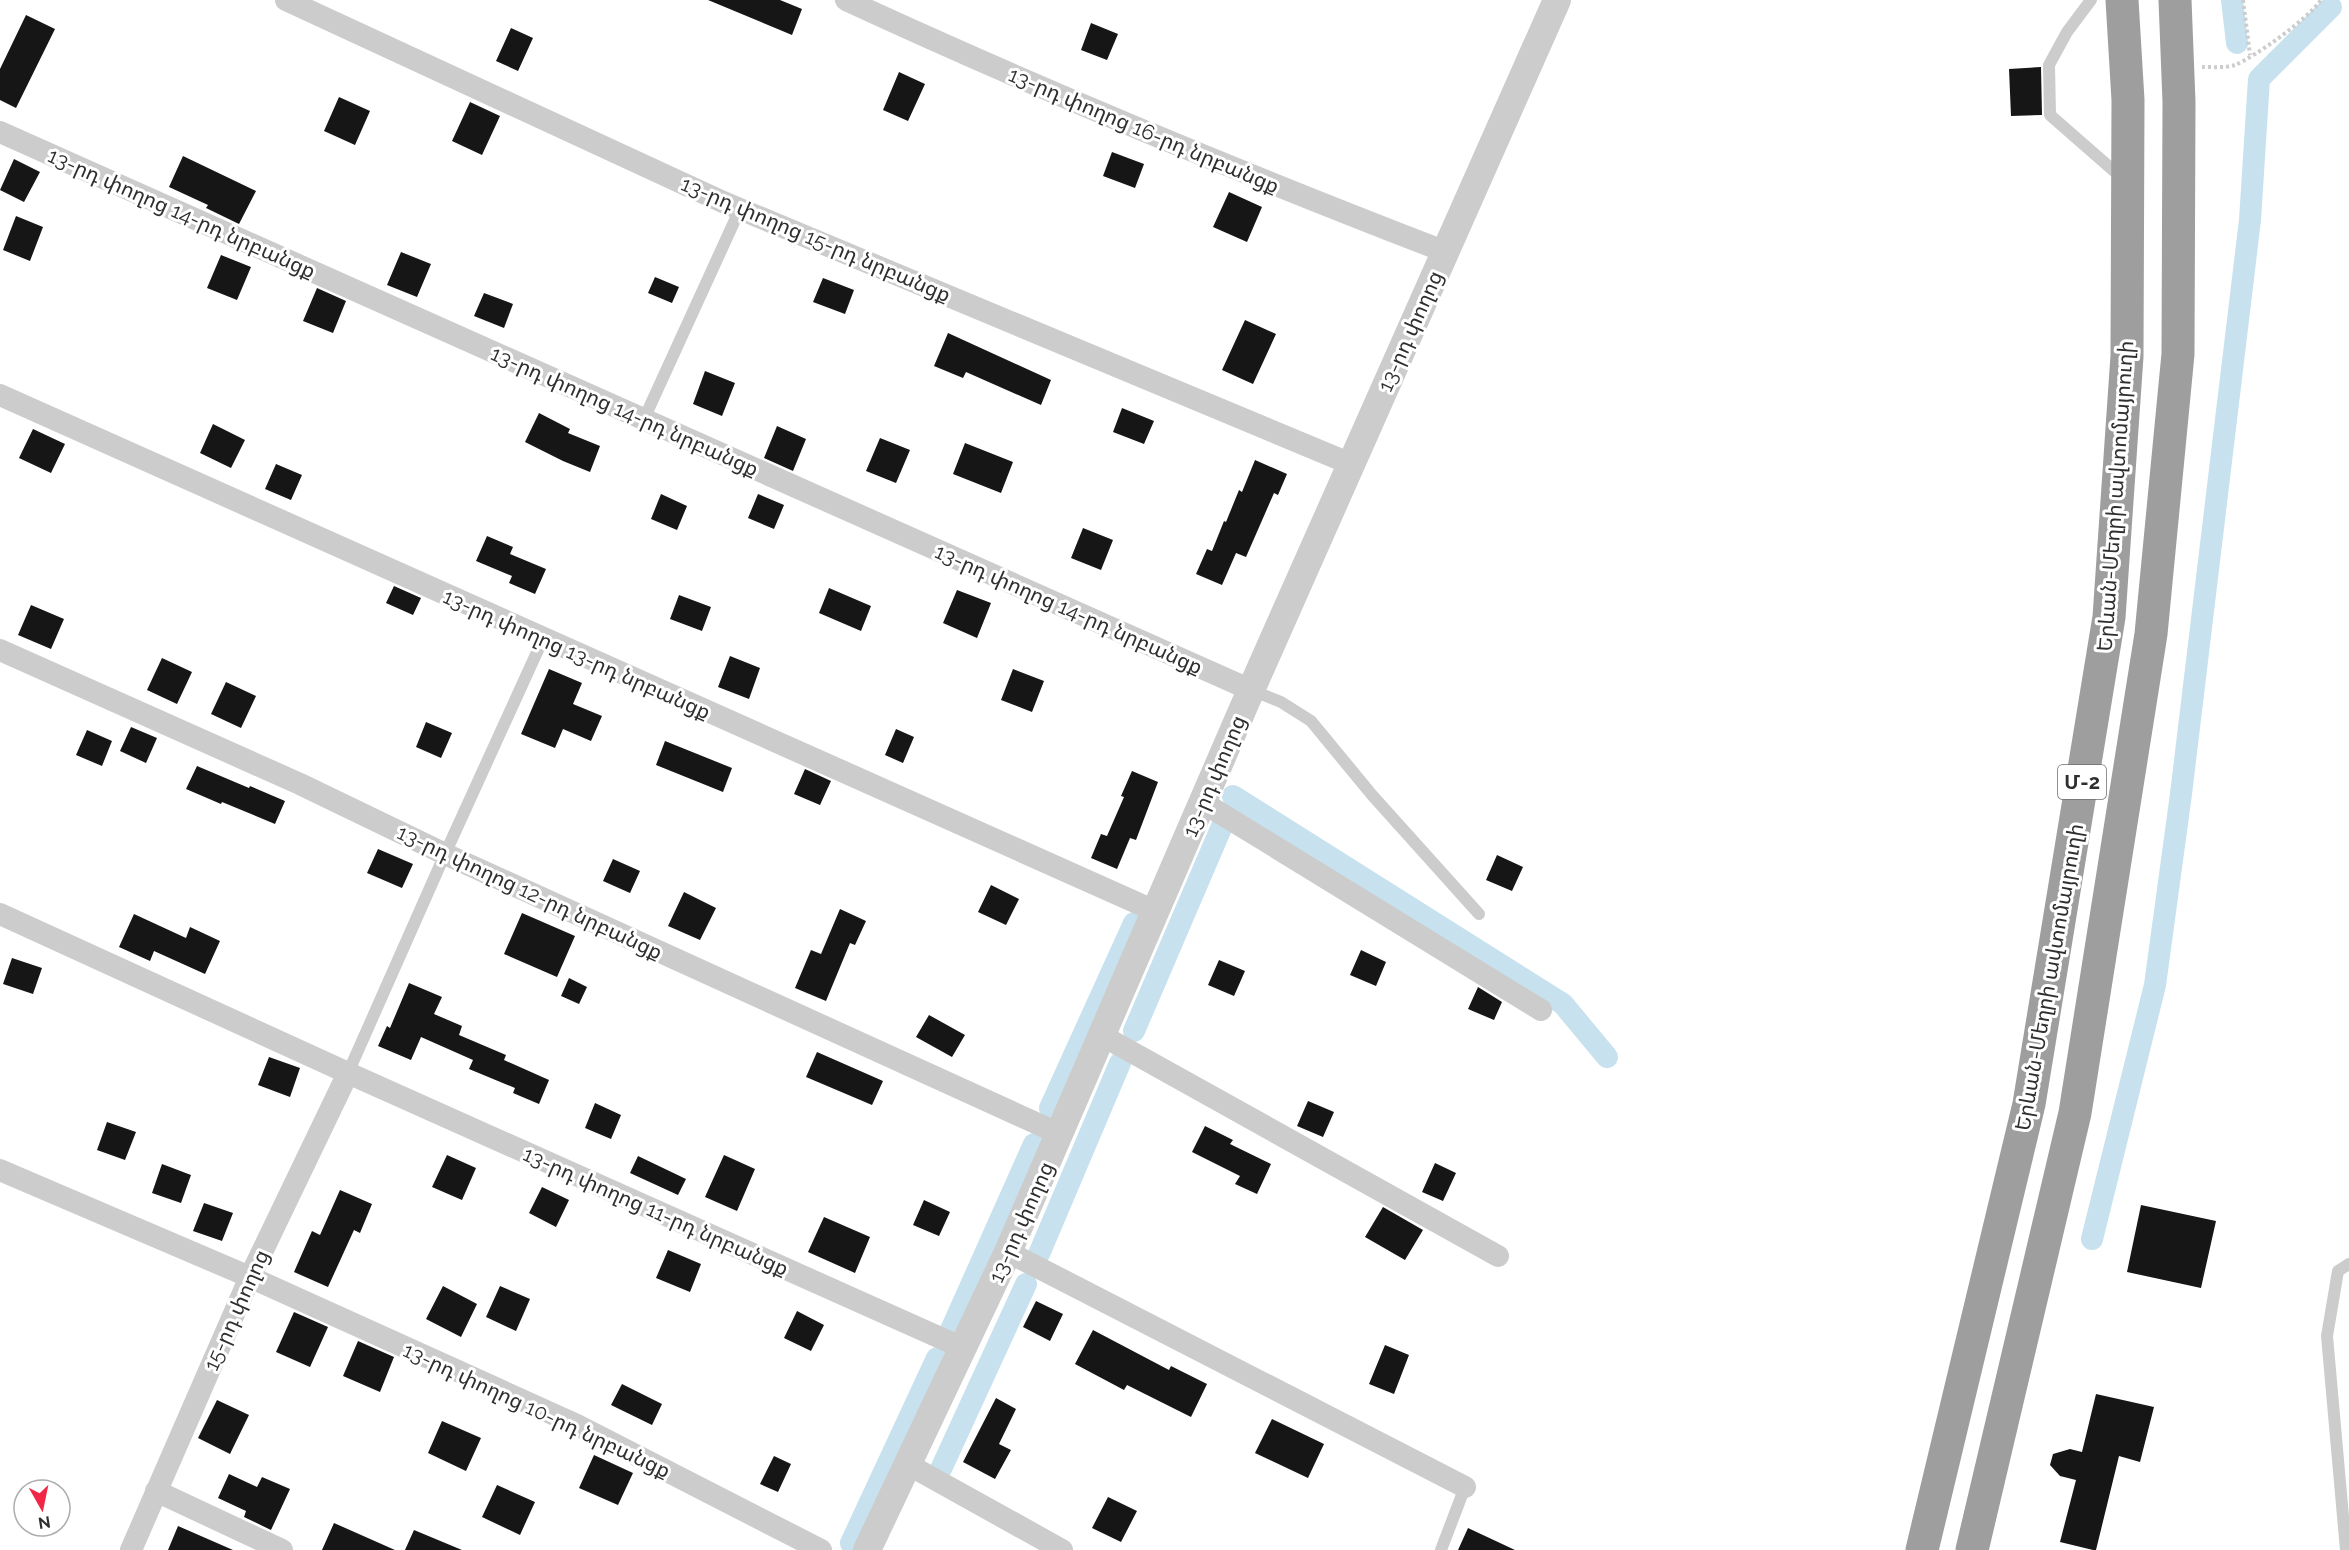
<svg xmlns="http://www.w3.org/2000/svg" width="2349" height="1550" font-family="Raleway,'Noto Sans Armenian',sans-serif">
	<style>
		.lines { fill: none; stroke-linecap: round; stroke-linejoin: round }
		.canal { stroke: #c7e2ee; stroke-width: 22 }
		.building { fill: #161616 }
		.path { stroke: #ccc; stroke-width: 4; stroke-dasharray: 3 3; stroke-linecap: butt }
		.service { stroke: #ccc; stroke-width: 12 }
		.minor { stroke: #ccc; stroke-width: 22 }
		.tertiary { stroke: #ccc; stroke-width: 28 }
		.trunk { stroke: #9e9e9e; stroke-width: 33 }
		.labels { text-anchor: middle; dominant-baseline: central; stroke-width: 6; stroke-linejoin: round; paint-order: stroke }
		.shield { fill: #fff; stroke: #6d6d6d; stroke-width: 1.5 }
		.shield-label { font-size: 20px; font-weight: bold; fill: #2f2f2f }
		.street-label { font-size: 21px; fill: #2f2f2f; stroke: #fff }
	</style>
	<rect width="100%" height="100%" fill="#fff"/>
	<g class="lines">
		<path class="canal" d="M2232 0 2237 43
			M1233 796 1563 1004 1607 1057
			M1134 1031 1222 826
			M1050 1108 1134 923
			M2092 1239 2155 985 2181 794 2250 220 2259 79 2331 7
			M1039 1254 1120 1063
			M951 1330 1034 1144
			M941 1469 1026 1284
			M851 1543 937 1358"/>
	</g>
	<path class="building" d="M708 0H780L802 9 792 35Z
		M26 15 55 29 16 108 0 100V69Z
		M1091 23 1118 34 1107 60 1081 50Z
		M511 28 533 38 518 71 496 61Z
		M2041 67 2042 115 2011 116 2009 69Z
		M899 72 925 84 908 121 883 110Z
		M339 97 370 111 355 145 324 131Z
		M470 102 500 116 482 155 452 141Z
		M1112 152 1144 164 1135 188 1103 176Z
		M183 156 256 191 239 224 206 208 208 205 169 187Z
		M14 159 40 172 24 202 0 190Z
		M1229 192 1262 207 1247 242 1213 227Z
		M16 216 43 227 30 261 3 250Z
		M401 252 431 264 417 297 387 285Z
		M221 255 251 267 237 300 207 288Z
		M655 277 679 287 672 303 648 293Z
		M823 278 854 290 845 314 813 302Z
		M317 288 346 301 333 333 303 321Z
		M484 293 513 304 504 328 474 316Z
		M1245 320 1276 334 1253 384 1222 370Z
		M948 333 1051 380 1041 405 966 372 963 378 934 366Z
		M705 371 735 383 722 416 693 404Z
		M1122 408 1154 421 1144 444 1113 432Z
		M539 413 570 429 568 433 600 446 590 472 563 461 525 442Z
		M213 424 245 440 231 468 200 453Z
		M777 426 806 439 793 471 764 458Z
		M33 429 65 444 51 473 19 458Z
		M880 438 910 450 896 483 866 471Z
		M965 443 1013 462 1001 493 953 474Z
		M1255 460 1287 474 1278 495 1274 493 1246 557 1236 553 1222 585 1196 574 1207 549 1212 551 1224 521 1226 522 1239 490 1242 492Z
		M276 464 302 475 291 500 265 489Z
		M661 494 687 506 677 530 651 519Z
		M758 494 784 505 774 529 748 518Z
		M1083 528 1113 540 1101 570 1071 558Z
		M487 536 513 547 510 554 546 569 535 594 509 583 512 576 476 561Z
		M394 586 421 598 413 615 386 603Z
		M829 588 871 606 861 631 819 613Z
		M957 590 991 603 977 638 943 623Z
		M679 595 711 607 702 631 670 619Z
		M31 605 64 619 51 649 18 635Z
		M730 656 760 668 749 699 718 687Z
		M162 658 192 672 177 704 147 690Z
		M549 669 582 683 573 704 602 716 591 741 563 729 555 748 521 734Z
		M1013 669 1044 681 1032 712 1001 700Z
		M226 682 256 696 241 728 211 714Z
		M426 722 452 733 441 758 416 747Z
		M131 727 157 738 146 763 120 751Z
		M896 729 914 737 903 763 885 755Z
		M87 730 112 741 102 766 76 755Z
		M665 741 732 768 723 792 656 765Z
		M197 766 249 788 250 786 285 801 275 824 222 802 221 804 186 789Z
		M805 769 831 781 820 805 794 794Z
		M1132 771 1158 782 1136 840 1130 838 1117 869 1091 858 1101 834 1107 836 1124 797 1121 796Z
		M378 849 413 864 402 888 367 873Z
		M1497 855 1523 867 1512 891 1486 880Z
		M613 859 640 871 630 893 603 881Z
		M991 885 1019 899 1006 925 978 912Z
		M684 892 716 908 700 940 668 926Z
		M840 909 866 921 855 945 850 943 826 1001 795 988 811 950 821 954Z
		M522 913 575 936 557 977 504 954Z
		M134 914 186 938 190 927 220 941 205 974 154 951 150 961 119 947Z
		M1361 950 1386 962 1376 986 1350 975Z
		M12 958 42 968 33 994 3 984Z
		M1219 960 1245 971 1234 996 1208 985Z
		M569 978 587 987 579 1004 561 996Z
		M409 983 442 997 434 1014 462 1026 459 1035 506 1055 504 1060 549 1080 539 1104 513 1093 515 1088 469 1069 473 1060 421 1037 411 1060 378 1046 387 1026 390 1028Z
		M1478 987 1502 1002 1494 1020 1468 1009Z
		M929 1015 965 1035 952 1057 916 1037Z
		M817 1052 883 1081 872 1105 806 1077Z
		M269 1057 300 1068 290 1097 258 1085Z
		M1308 1101 1334 1112 1323 1137 1297 1126Z
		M595 1103 621 1115 611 1139 585 1128Z
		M107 1122 136 1132 125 1160 97 1150Z
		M1205 1126 1233 1140 1230 1144 1271 1164 1257 1194 1235 1184 1240 1176 1192 1152Z
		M447 1155 476 1168 462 1200 432 1187Z
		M724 1155 755 1169 737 1211 705 1197Z
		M638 1156 686 1179 678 1195 630 1173Z
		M1435 1163 1456 1173 1443 1201 1422 1192Z
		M162 1164 191 1175 181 1203 152 1193Z
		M542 1187 569 1200 556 1227 529 1213Z
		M340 1190 372 1204 360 1233 354 1230 328 1287 294 1272 312 1231 320 1235Z
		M924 1200 950 1212 939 1236 913 1225Z
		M204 1203 233 1213 222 1241 193 1231Z
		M2141 1205 2216 1221 2201 1288 2127 1272Z
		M1383 1207 1423 1230 1405 1260 1365 1237Z
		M824 1217 870 1237 855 1273 808 1252Z
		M668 1250 701 1264 690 1292 656 1278Z
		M443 1286 477 1304 461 1337 426 1319Z
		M500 1286 530 1299 516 1331 486 1317Z
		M1036 1301 1063 1314 1050 1341 1023 1327Z
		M797 1311 824 1325 811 1351 784 1338Z
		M294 1312 328 1327 310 1367 276 1352Z
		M1093 1330 1169 1370 1171 1366 1207 1384 1191 1417 1127 1385 1124 1390 1075 1364Z
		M358 1341 394 1357 380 1392 343 1376Z
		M1385 1345 1409 1355 1394 1394 1369 1384Z
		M622 1384 662 1404 652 1425 611 1405Z
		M2096 1394 2154 1407 2140 1462 2119 1456 2096 1550H2093L2060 1542 2076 1480 2060 1476 2050 1465 2053 1454 2070 1449 2082 1452Z
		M996 1398 1016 1409 999 1444 1011 1450 995 1479 963 1462Z
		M217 1400 249 1415 230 1454 198 1438Z
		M1272 1419 1324 1444 1308 1478 1255 1453Z
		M442 1421 481 1438 466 1471 428 1453Z
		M594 1455 633 1473 618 1505 579 1488Z
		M774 1456 791 1464 778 1492 760 1484Z
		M229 1474 257 1487 262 1477 290 1489 271 1530 244 1517 246 1511 218 1498Z
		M497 1485 535 1502 520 1535 482 1517Z
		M1108 1497 1137 1511 1121 1542 1092 1528Z
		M334 1523 395 1550H322Z
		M178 1526 233 1550H168Z
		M1468 1528 1515 1550H1458Z
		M414 1530 462 1550H405Z"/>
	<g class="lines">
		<path class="path" d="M2243 0 2250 55
			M2202 67C2212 67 2226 68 2235 65 2256 56 2308 19 2321 0"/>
		<path class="service" d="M2091 0 2067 32 2049 65 2050 115 2122 178
			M644 419 740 209
			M1251 690 1281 702 1311 721 1372 795 1479 914
			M348 1073 445 854 543 639
			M1441 1550 1465 1487
			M2346 1550 2327 1336 2338 1271 2349 1264"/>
		<path class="minor" d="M286 0 723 202 1351 464
			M846 0C1043 91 1244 174 1446 252
			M0 132 1251 690
			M0 395 1155 911
			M0 650 300 784 445 854 1060 1134
			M1202 802 1541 1010
			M0 914 348 1073 963 1348
			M1101 1035 1498 1256
			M0 1170 250 1277 577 1425 821 1550
			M1008 1252 1465 1487
			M909 1465 1062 1550
			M156 1491 282 1550
			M131 1550 250 1277 348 1073"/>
		<path class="tertiary" d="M867 1550 1008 1252 1251 690 1557 0"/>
		<path class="trunk" d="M1922 1550 2029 1104 2109 617 2127 356 2128 100 2122 0
			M1972 1550 2075 1113 2151 634 2178 354 2179 102 2175 0"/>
	</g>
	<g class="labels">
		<rect class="shield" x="2058" y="765" width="48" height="34" rx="4.5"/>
		<g class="shield-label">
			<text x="2082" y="782">Մ-2</text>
		</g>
		<g class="street-label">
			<text transform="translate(1144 130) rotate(23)">13-րդ փողոց 16-րդ նրբանցք</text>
			<text transform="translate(182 213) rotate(24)">13-րդ փողոց 14-րդ նրբանցք</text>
			<text transform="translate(816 239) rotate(23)">13-րդ փողոց 15-րդ նրբանցք</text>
			<text transform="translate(1410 331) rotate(-66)">13-րդ փողոց</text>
			<text transform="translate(625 411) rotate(24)">13-րդ փողոց 14-րդ նրբանցք</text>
			<text transform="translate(2115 496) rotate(-86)">Երևան-Մեղրի ավտոմայրուղի</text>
			<text transform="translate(1069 609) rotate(24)">13-րդ փողոց 14-րդ նրբանցք</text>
			<text transform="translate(577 654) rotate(24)">13-րդ փողոց 13-րդ նրբանցք</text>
			<text transform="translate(1214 776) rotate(-67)">13-րդ փողոց</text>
			<text transform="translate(530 892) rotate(25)">13-րդ փողոց 12-րդ նրբանցք</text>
			<text transform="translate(2049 977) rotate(-80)">Երևան-Մեղրի ավտոմայրուղի</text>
			<text transform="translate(656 1211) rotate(24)">13-րդ փողոց 11-րդ նրբանցք</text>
			<text transform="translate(1021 1222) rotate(-66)">13-րդ փողոց</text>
			<text transform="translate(236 1310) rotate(-66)">15-րդ փողոց</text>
			<text transform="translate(537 1410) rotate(25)">13-րդ փողոց 10-րդ նրբանցք</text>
		</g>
	</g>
	<g transform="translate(42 1508) rotate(171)"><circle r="28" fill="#ffffff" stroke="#acacac" stroke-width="1.5"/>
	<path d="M0-4.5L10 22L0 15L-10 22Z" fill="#f12646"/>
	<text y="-9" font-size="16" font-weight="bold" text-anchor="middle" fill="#2f2f2f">N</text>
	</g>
</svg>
